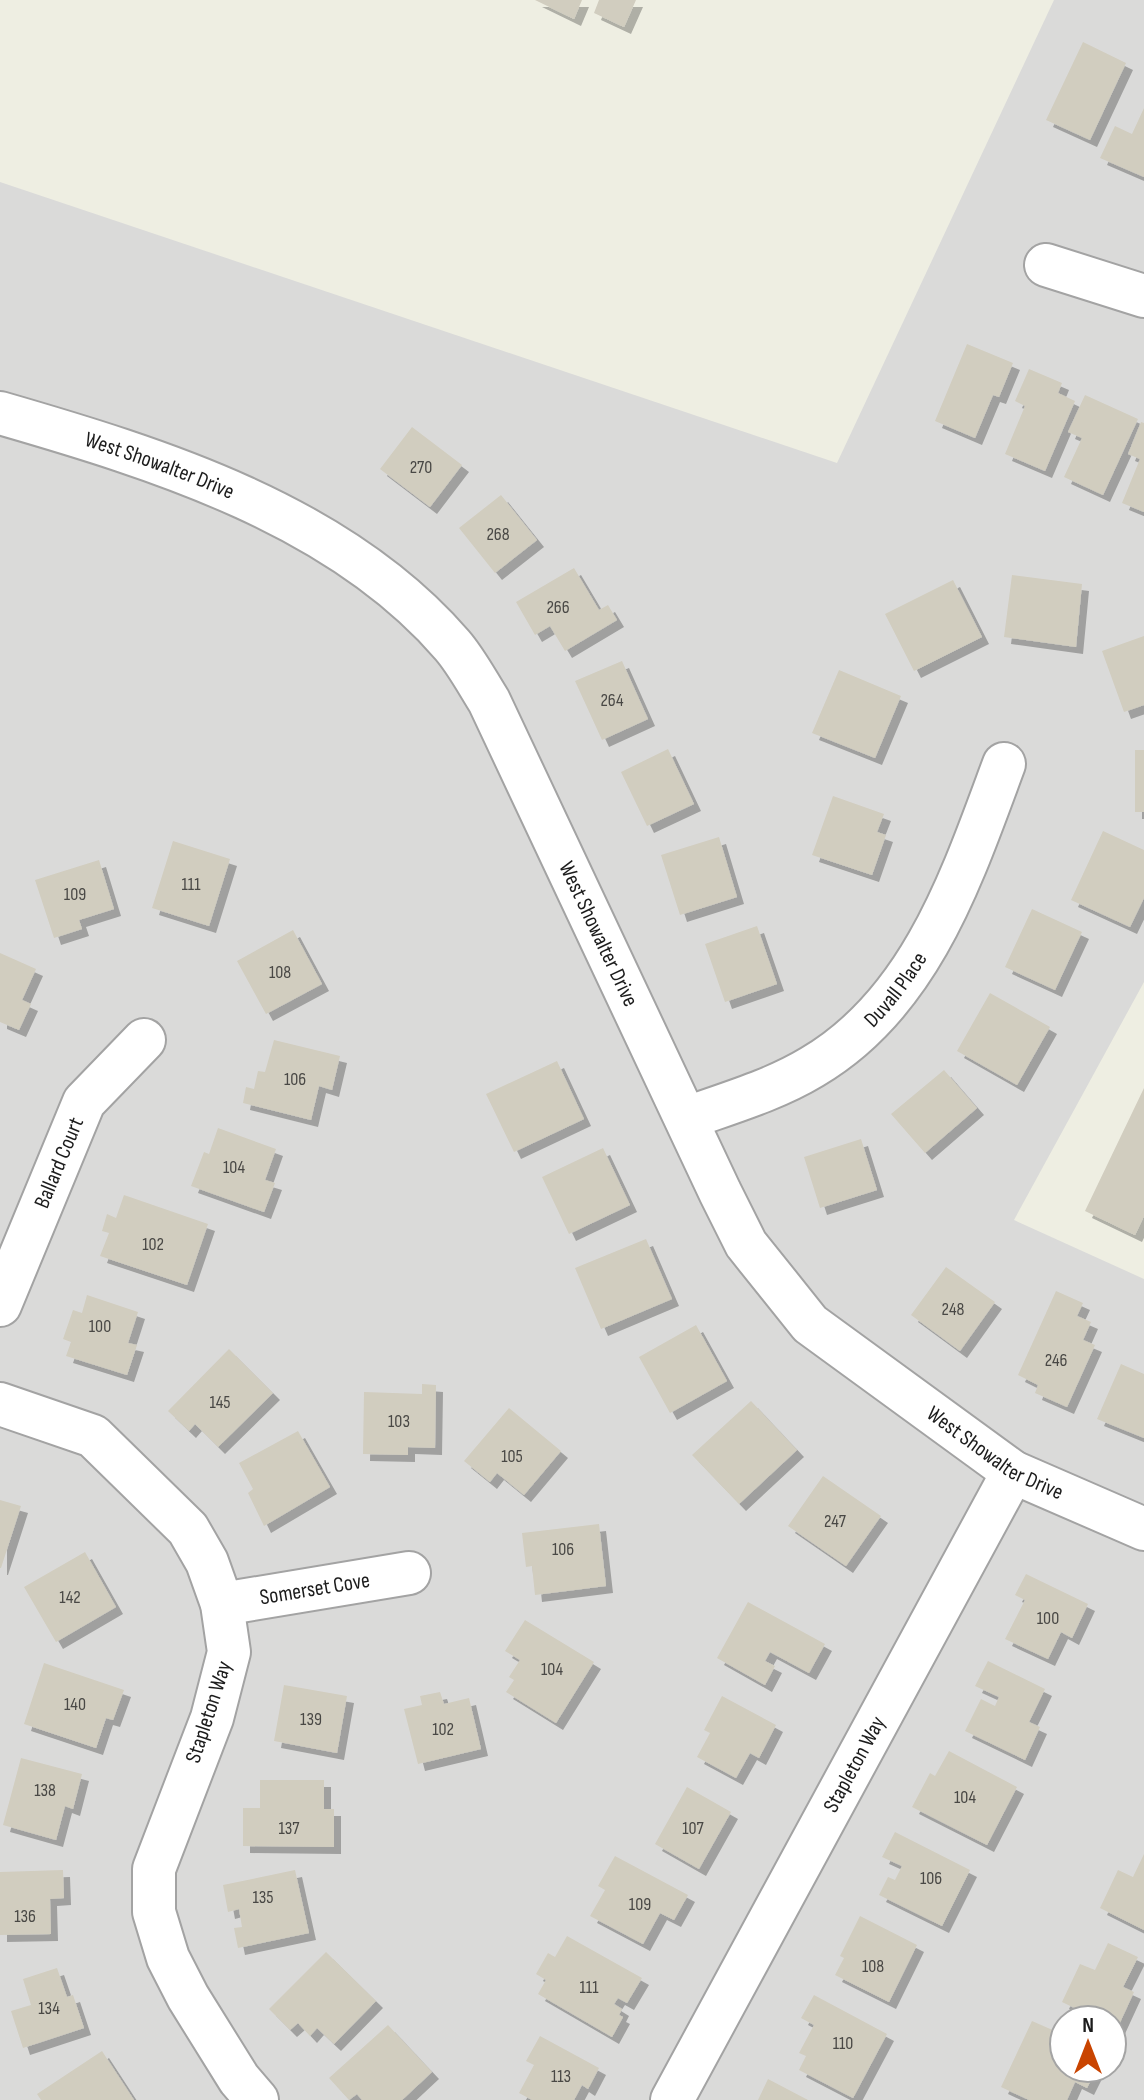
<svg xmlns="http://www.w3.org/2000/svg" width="1144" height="2100" font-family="'Sofia Sans Condensed',sans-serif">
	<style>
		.residential { fill: #dadad9; fill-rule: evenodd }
		.building { fill: #d1cdbf; filter: url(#shadow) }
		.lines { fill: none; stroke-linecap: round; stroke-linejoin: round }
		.minor-casing { stroke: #a3a3a3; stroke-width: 46 }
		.minor { stroke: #fff; stroke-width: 42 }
		.labels { text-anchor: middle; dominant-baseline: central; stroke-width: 7; stroke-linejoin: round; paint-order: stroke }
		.number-label { font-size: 18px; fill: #494845 }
		.street-label { font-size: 22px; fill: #1c1c1c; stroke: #fff }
	</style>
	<defs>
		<filter id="shadow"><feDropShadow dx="7" dy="7" stdDeviation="0" flood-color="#0004"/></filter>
	</defs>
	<rect width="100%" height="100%" fill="#eeeee2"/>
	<path class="residential" d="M1054 0H1144V982L1014 1220 1144 1279V2100H0V182L837 463ZM1064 2020H1112V2068H1064Z"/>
	<path class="building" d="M535 0H582L574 19Z
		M599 0H636L624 27 594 13Z
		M1083 42 1126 63 1090 140 1046 120Z
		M1144 108V177L1100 158 1115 126 1132 134Z
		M967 344 1013 363 999 397 993 395 975 438 935 421Z
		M1029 369 1062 383 1058 393 1075 401 1045 471 1005 454 1025 406 1015 401Z
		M1085 395 1138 419 1103 495 1064 477 1082 438 1068 432Z
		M1141 422 1144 423V512L1122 503 1140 459 1128 454Z
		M412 427 462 465 430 507 380 469Z
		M501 495 537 540 495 573 459 528Z
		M574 568 599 610 608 605 617 620 565 651 550 626 535 635 516 602Z
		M1012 575 1082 584 1076 647 1004 637Z
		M953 580 982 637 914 671 885 614Z
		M1144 636V705L1124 712 1102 651Z
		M622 661 648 719 602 740 575 681Z
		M839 670 901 696 875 758 812 733Z
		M668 749 694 804 647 826 621 772Z
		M1135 750H1144V812H1135Z
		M833 796 884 814 877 832 886 835 872 875 812 855Z
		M1103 831 1144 850V898L1130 927 1071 900Z
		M719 837 737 897 680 915 661 855Z
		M173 841 230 859 209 926 152 908Z
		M99 860 114 909 79 920 82 929 54 938 35 880Z
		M1032 909 1082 932 1055 990 1005 967Z
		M757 926 777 984 725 1002 705 944Z
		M293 930 322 984 266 1014 237 961Z
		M0 953 36 969 22 1000 31 1004 19 1030 0 1022Z
		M990 993 1050 1027 1017 1085 957 1051Z
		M274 1040 340 1056 332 1090 319 1086 311 1120 243 1103 246 1087 254 1089 258 1071 265 1072Z
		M557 1061 584 1119 514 1152 486 1094Z
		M944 1070 977 1108 925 1153 891 1114Z
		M1144 1088V1216L1135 1235 1085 1211Z
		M218 1128 276 1149 265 1180 275 1183 264 1212 191 1186 204 1152 209 1154Z
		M861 1139 877 1190 820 1208 804 1157Z
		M603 1148 630 1205 569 1234 542 1177Z
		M124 1195 208 1224 187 1285 100 1256 109 1233 102 1231 107 1214 116 1218Z
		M646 1239 672 1299 601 1329 575 1268Z
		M946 1267 995 1302 960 1351 911 1315Z
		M1056 1291 1083 1303 1077 1316 1091 1322 1083 1340 1095 1345 1067 1407 1035 1393 1038 1385 1018 1375Z
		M87 1295 138 1312 128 1343 137 1345 127 1375 66 1356 71 1342 63 1339 73 1310 82 1313Z
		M696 1325 727 1381 670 1413 639 1357Z
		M229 1349 273 1393 218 1447 195 1424 189 1431 168 1411Z
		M1121 1364 1144 1374V1438L1097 1419Z
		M422 1384 436 1385 435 1448 408 1447V1455L363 1454 364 1392 422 1394Z
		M751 1401 797 1450 739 1504 692 1455Z
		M509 1408 561 1451 524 1495 497 1473 490 1482 464 1461Z
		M298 1431 330 1487 264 1526 248 1493 253 1489 239 1463Z
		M823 1476 881 1516 846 1566 788 1526Z
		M0 1500 21 1506 1 1568H0Z
		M599 1524 606 1586 535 1595 532 1566 526 1567 522 1533Z
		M85 1552 116 1607 56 1642 24 1587Z
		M1026 1574 1088 1604 1072 1638 1061 1632 1048 1659 1005 1639 1025 1600 1015 1595Z
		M748 1602 825 1644 809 1673 770 1652 765 1661 775 1666 765 1685 717 1658Z
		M525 1620 594 1662 556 1723 506 1692 514 1680 509 1677 520 1660 505 1651Z
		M988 1661 1045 1689 1029 1722 1040 1727 1025 1760 965 1731 981 1699 995 1706 999 1697 975 1686Z
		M44 1663 124 1690 113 1720 106 1718 96 1748 24 1724Z
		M284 1685 347 1696 337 1753 274 1741Z
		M440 1692 444 1704 469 1698 481 1749 418 1764 404 1709 422 1705 420 1696Z
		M722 1696 776 1725 759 1758 750 1753 736 1778 697 1757 710 1733 704 1730Z
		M949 1751 1017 1787 987 1845 912 1807 930 1773 935 1776Z
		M21 1758 82 1774 73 1809 65 1806 56 1840 3 1825Z
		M260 1780H324V1809H334V1847L243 1846V1808H260Z
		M687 1787 731 1812 699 1869 655 1844Z
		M895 1832 970 1870 942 1926 879 1895 888 1877 895 1880 902 1866 882 1857Z
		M1144 1854V1930L1100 1908 1118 1870 1133 1877Z
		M615 1856 688 1895 674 1920 660 1913 643 1944 590 1916 605 1890 598 1886Z
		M63 1870 64 1898 50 1899 51 1934 0 1935V1872Z
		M295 1870 309 1933 238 1948 234 1928 242 1927 239 1909 228 1912 223 1885Z
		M860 1916 917 1945 889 2002 835 1975 844 1958 840 1956Z
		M567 1936 642 1978 627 2003 618 1998 614 2004 622 2009 619 2015 623 2017 612 2037 538 1994 546 1980 536 1974 548 1953 555 1957Z
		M1108 1943 1138 1957 1123 1987 1134 1992 1117 2029 1112 2026V2020H1099L1062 2002 1080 1964 1095 1970Z
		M326 1952 376 2001 334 2044 317 2028 310 2036 298 2023 290 2030 269 2009Z
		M57 1968 67 1997 73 1995 84 2028 23 2048 11 2011 31 2005 23 1979Z
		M814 1995 887 2034 853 2098 799 2070 806 2056 799 2053 814 2025 801 2018Z
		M1032 2021 1064 2035V2068H1097L1087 2088 1075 2082 1067 2100H1029L1001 2087Z
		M388 2025 432 2072 402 2100H362L357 2094 349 2100 329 2078Z
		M540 2036 599 2068 588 2089 582 2085 574 2100H532L519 2093 534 2065 526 2061Z
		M102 2051 134 2100H41L37 2094Z
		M768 2079 808 2100H758Z"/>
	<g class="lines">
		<defs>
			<g id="minor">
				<path d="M1046 265 1144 296"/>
				<path id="s1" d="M0 413C159 459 340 515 452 645 466 661 477 682 489 701L720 1192 746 1244 810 1324 1013 1472 1144 1529"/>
				<path id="s2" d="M687 1118C729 1103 774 1090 812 1067 921 1003 962 877 1004 764"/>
				<path id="s3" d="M0 1305 84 1102 144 1040"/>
				<path d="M0 1404 93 1436 188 1529 207 1562 222 1604 229 1652 212 1718 154 1869V1912L168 1958 188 1997 239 2079 257 2100"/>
				<path id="s4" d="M222 1604 409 1573"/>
				<path id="s5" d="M672 2100 1013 1472"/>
			</g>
		</defs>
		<use href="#minor" class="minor-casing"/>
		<use href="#minor" class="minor"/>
	</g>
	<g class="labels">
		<g class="number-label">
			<text x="421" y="467">270</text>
			<text x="498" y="534">268</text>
			<text x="558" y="607">266</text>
			<text x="612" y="700">264</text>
			<text x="191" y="884">111</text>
			<text x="75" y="894">109</text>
			<text x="280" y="972">108</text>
			<text x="295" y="1079">106</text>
			<text x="234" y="1167">104</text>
			<text x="153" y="1244">102</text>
			<text x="953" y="1309">248</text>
			<text x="100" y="1326">100</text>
			<text x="1056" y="1360">246</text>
			<text x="220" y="1402">145</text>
			<text x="399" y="1421">103</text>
			<text x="512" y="1456">105</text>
			<text x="835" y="1521">247</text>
			<text x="563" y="1549">106</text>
			<text x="70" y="1597">142</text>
			<text x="1048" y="1618">100</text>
			<text x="552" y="1669">104</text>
			<text x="75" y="1704">140</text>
			<text x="311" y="1719">139</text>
			<text x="443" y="1729">102</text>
			<text x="45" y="1790">138</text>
			<text x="965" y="1797">104</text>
			<text x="289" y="1828">137</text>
			<text x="693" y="1828">107</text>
			<text x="931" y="1878">106</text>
			<text x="263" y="1897">135</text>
			<text x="640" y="1904">109</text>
			<text x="25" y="1916">136</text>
			<text x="873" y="1966">108</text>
			<text x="589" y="1987">111</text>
			<text x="49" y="2008">134</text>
			<text x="843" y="2043">110</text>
			<text x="561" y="2076">113</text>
		</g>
		<g class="street-label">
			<text stroke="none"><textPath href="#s1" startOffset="168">West Showalter Drive</textPath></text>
			<text stroke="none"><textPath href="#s1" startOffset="840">West Showalter Drive</textPath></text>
			<text stroke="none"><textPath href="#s2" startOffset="250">Duvall Place</textPath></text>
			<text stroke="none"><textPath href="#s3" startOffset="154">Ballard Court</textPath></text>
			<text stroke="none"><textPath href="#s1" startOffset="1512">West Showalter Drive</textPath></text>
			<text stroke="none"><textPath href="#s4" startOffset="94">Somerset Cove</textPath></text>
			<text transform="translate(209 1712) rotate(-72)">Stapleton Way</text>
			<text stroke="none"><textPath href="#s5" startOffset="382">Stapleton Way</textPath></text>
		</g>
	</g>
	<g transform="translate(1088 2044)"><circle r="38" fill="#ffffff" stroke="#a4a4a4" stroke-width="2"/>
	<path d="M0-6L14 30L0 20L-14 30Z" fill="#c94400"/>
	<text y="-12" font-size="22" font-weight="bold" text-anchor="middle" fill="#1c1c1c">N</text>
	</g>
</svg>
